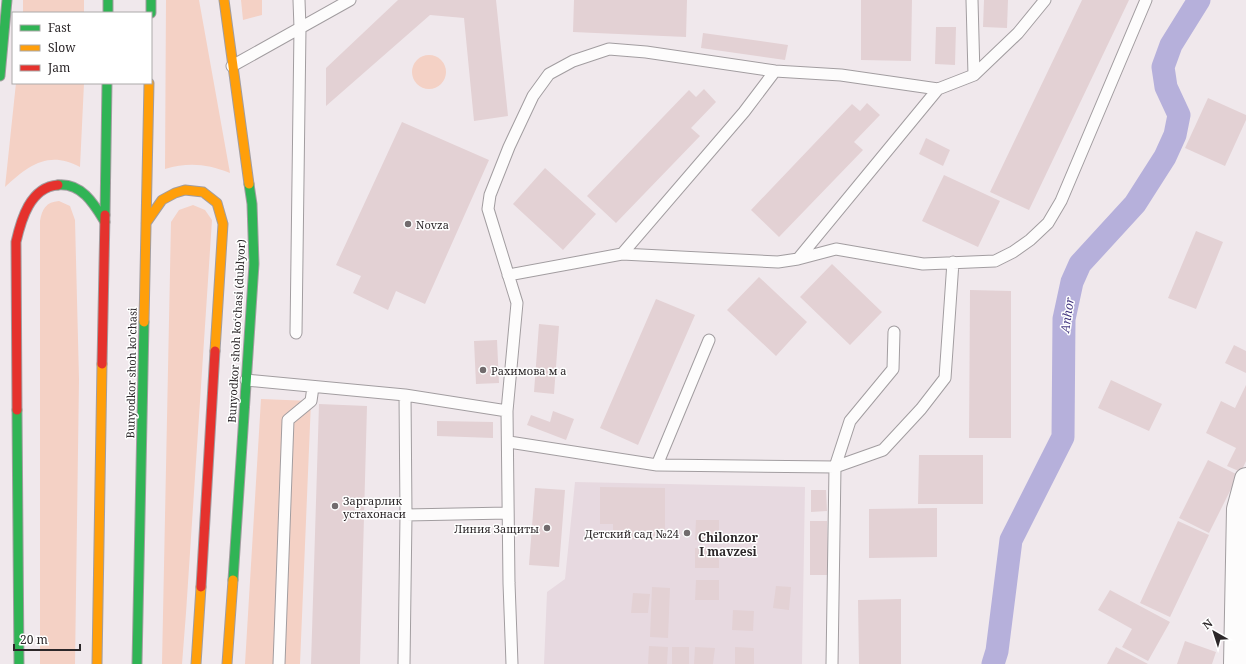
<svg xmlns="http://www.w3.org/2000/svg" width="1246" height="664" font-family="'Noto Serif',serif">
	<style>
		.built { fill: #e7d9e0 }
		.green { fill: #f4d1c5 }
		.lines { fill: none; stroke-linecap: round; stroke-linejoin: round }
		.canal { stroke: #b6b0db; stroke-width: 23 }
		.building { fill: #e3d1d4 }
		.lane-casing { stroke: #a29da0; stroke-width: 13 }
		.street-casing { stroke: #a29da0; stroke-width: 24 }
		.fast-casing { stroke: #a29da0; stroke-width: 11 }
		.slow-casing { stroke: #a29da0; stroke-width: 11 }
		.jam-casing { stroke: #a29da0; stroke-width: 11 }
		.lane { stroke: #fdfcfc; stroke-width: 11 }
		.street { stroke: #fdfcfc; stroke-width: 22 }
		.fast { stroke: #30b455; stroke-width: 9 }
		.slow { stroke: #ff9f0a; stroke-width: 9 }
		.jam { stroke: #e5322d; stroke-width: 9 }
		.poi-dot { fill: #716b6d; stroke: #fff; stroke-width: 1.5 }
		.labels { text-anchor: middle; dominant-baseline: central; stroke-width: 3; stroke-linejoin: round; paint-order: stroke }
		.poi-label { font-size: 11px; fill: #2c2729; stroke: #fff; text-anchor: start }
		.street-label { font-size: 11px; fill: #2c2729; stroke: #fff }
		.water-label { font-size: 12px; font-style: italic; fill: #453981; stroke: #fff }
		.neighbourhood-label { font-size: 12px; font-weight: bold; fill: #2c2729; stroke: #fff }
	</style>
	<rect width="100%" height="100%" fill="#f0e8ec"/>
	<path class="built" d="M575 482 805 487 802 664H544L547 592 565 579Z"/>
	<path class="green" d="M23 0H84V13H23Z
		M166 0H199L230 173C207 164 189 162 165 169Z
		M241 0H262V15L243 20Z
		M412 72a17 17 0 1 1 34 0a17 17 0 1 1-34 0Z
		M16 83H84L80 167C48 150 28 166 5 187Z
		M59 201 70 206 75 220 79 379 75 664H40V221C42 209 46 202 59 201Z
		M193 205 205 210 212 220 186 613 182 664H162L171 222 179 210Z
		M261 399 311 401 300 664H245Z"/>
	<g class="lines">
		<path class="canal" d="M993 664 997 651 1011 540 1063 437 1064 319 1072 282 1080 264 1135 204 1165 157 1175 135 1179 115 1166 87 1163 67 1171 45 1199 0"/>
	</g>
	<path class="building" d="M398 0H496L508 116 474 121 464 18 430 15 326 106V68Z
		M574 0H687L686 37 573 32Z
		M861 0H912L911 61 861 60Z
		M984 0H1008L1007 28 983 27Z
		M1082 0H1129L1029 210 990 192Z
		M936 27H956L955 65 935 64Z
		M703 33 788 45 785 60 701 48Z
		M704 89 716 102 691 128 700 136 616 223 587 196 689 90 696 97Z
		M1208 98 1246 115V120L1225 166 1185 148Z
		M867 103 880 115 854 142 863 150 779 237 751 210 852 104 860 111Z
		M402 122 489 160 425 304 396 291 388 310 353 293 361 276 336 265Z
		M926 138 950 150 943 166 919 154Z
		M545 168 596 214 563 250 513 204Z
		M944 175 1000 201 978 247 922 221Z
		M1196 231 1223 242 1196 309 1168 298Z
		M832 264 882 312 850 345 800 297Z
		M759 277 807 322 776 356 727 310Z
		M970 290 1011 291V438H969Z
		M656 299 695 315 638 445 600 428Z
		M539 324 559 326 554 394 534 392Z
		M497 340 499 383 476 384 474 341Z
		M1234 345 1246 351V373L1225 363Z
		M1111 380 1162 404 1149 431 1098 408Z
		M1246 385V461L1241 472 1227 466 1236 448 1206 433 1221 401 1235 408Z
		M319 404 367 406 360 664H311Z
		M553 411 574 419 566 440 527 425 531 415 550 422Z
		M437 421 493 422V438L437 436Z
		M919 455H983V504H918Z
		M1208 460 1238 475 1209 533 1179 518Z
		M600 487 665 488V540L613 539V524H600Z
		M535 488 565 490 559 567 529 565Z
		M811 490H826L827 511 811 512Z
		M937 508V557L869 558V509Z
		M696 520H719V540H695Z
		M810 521H827L828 575H810Z
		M1178 521 1209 535 1170 617 1140 603Z
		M695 548 719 549V568H695Z
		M696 580H719V600H695Z
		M776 586 791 587 789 610 773 608Z
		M652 587 670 588 668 638 650 637Z
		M1110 590 1170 622 1148 661 1122 647 1132 629 1098 610Z
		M633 593 650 594 648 613H631Z
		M901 599V664H859L858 600Z
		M733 610 754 611 753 631 732 630Z
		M1185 641 1216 652 1212 664H1177Z
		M649 646 668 647 667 664H648Z
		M672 647H689V664H672Z
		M695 647 715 648 713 664H694Z
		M735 647 754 648V664H735Z
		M1116 647 1148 664H1107Z"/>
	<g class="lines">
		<defs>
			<path id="lane" d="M972 0 974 75
				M232 66 350 0
				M622 254 744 112 775 71
				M798 259 836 249 923 264 995 261 1013 252 1030 240 1048 223 1061 201 1146 0
				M508 275 622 254 778 262 798 259 938 89
				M296 333 300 28 299 0
				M246 380 405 395 507 411
				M509 442 657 465 835 467 832 664
				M657 465 709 340
				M835 467 883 450 921 409 945 378 953 262
				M835 467 850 421 893 369 894 332
				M406 515 508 513
				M279 664 288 420 311 401 313 387
				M404 664 406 515 405 395
				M512 664 509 583 507 411 517 303 488 209 490 195 509 147 533 96 549 74 573 61 609 49 646 52 775 71 841 75 938 89 974 75 1018 33 1045 0"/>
			<path id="street" d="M1235 664 1238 509 1246 479"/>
			<path id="fast" d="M108 0V13
				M151 0V13
				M0 76 7 0
				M58 185C82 183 94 204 105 222
				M105 215 107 83
				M17 410 19 664
				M233 580 254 264 252 204 249 184
				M137 664 144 322"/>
			<path id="slow" d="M224 0 249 184
				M146 223 162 200 175 193 185 190 203 192 217 203 223 224 215 351
				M144 322 149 83
				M97 664 102 364
				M196 664 201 587
				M227 664 233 580"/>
			<path id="jam" d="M102 364 105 215
				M17 410 16 242C21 220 30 187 58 185
				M201 587 215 351"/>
		</defs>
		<use href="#lane" class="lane-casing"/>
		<use href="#street" class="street-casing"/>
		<use href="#fast" class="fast-casing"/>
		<use href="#slow" class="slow-casing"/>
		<use href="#jam" class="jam-casing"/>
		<use href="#lane" class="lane"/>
		<use href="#street" class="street"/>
		<use href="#fast" class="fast"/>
		<use href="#slow" class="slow"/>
		<use href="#jam" class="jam"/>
	</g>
	<g class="poi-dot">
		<circle cx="408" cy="224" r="4"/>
		<circle cx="483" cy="370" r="4"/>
		<circle cx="335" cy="506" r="4"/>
		<circle cx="547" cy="528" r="4"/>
		<circle cx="687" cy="533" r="4"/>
	</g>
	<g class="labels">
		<g class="poi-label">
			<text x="416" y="224">Novza</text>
			<text x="491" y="370">Рахимова м а</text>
			<text x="343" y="500">Заргарлик<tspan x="343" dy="13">устахонаси</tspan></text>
			<text x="539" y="528" text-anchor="end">Линия Защиты</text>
			<text x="679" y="533" text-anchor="end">Детский сад №24</text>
		</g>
		<g class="street-label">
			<text transform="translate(236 331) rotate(-87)">Bunyodkor shoh koʻchasi (dublyor)</text>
			<text transform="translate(131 373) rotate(-89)">Bunyodkor shoh ko'chasi</text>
		</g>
		<g class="water-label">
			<text transform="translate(1067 315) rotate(-82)">Anhor</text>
		</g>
		<g class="neighbourhood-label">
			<text x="728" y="537">Chilonzor<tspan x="728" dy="14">I mavzesi</tspan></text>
		</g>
	</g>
	<rect x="12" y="12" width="140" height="72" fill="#ffffff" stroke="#aba9a9"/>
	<rect x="20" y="25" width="20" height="6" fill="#30b455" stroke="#aba9a9"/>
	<text x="48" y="32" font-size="12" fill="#2c2729">Fast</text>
	<rect x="20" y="45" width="20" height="6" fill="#ff9f0a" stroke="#aba9a9"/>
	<text x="48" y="52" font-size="12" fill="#2c2729">Slow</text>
	<rect x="20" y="65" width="20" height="6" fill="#e5322d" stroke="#aba9a9"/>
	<text x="48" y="72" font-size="12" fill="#2c2729">Jam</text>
	<g transform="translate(1214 632) rotate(321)" stroke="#ffffff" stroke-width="3" paint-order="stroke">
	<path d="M0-3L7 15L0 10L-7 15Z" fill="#2c2729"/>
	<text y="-6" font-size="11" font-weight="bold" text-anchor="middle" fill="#2c2729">N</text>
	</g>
	<path d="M14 644v6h66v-6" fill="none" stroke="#2c2729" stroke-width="2"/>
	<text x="20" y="644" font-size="12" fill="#2c2729" stroke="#ffffff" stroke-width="3" paint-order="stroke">20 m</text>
</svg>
